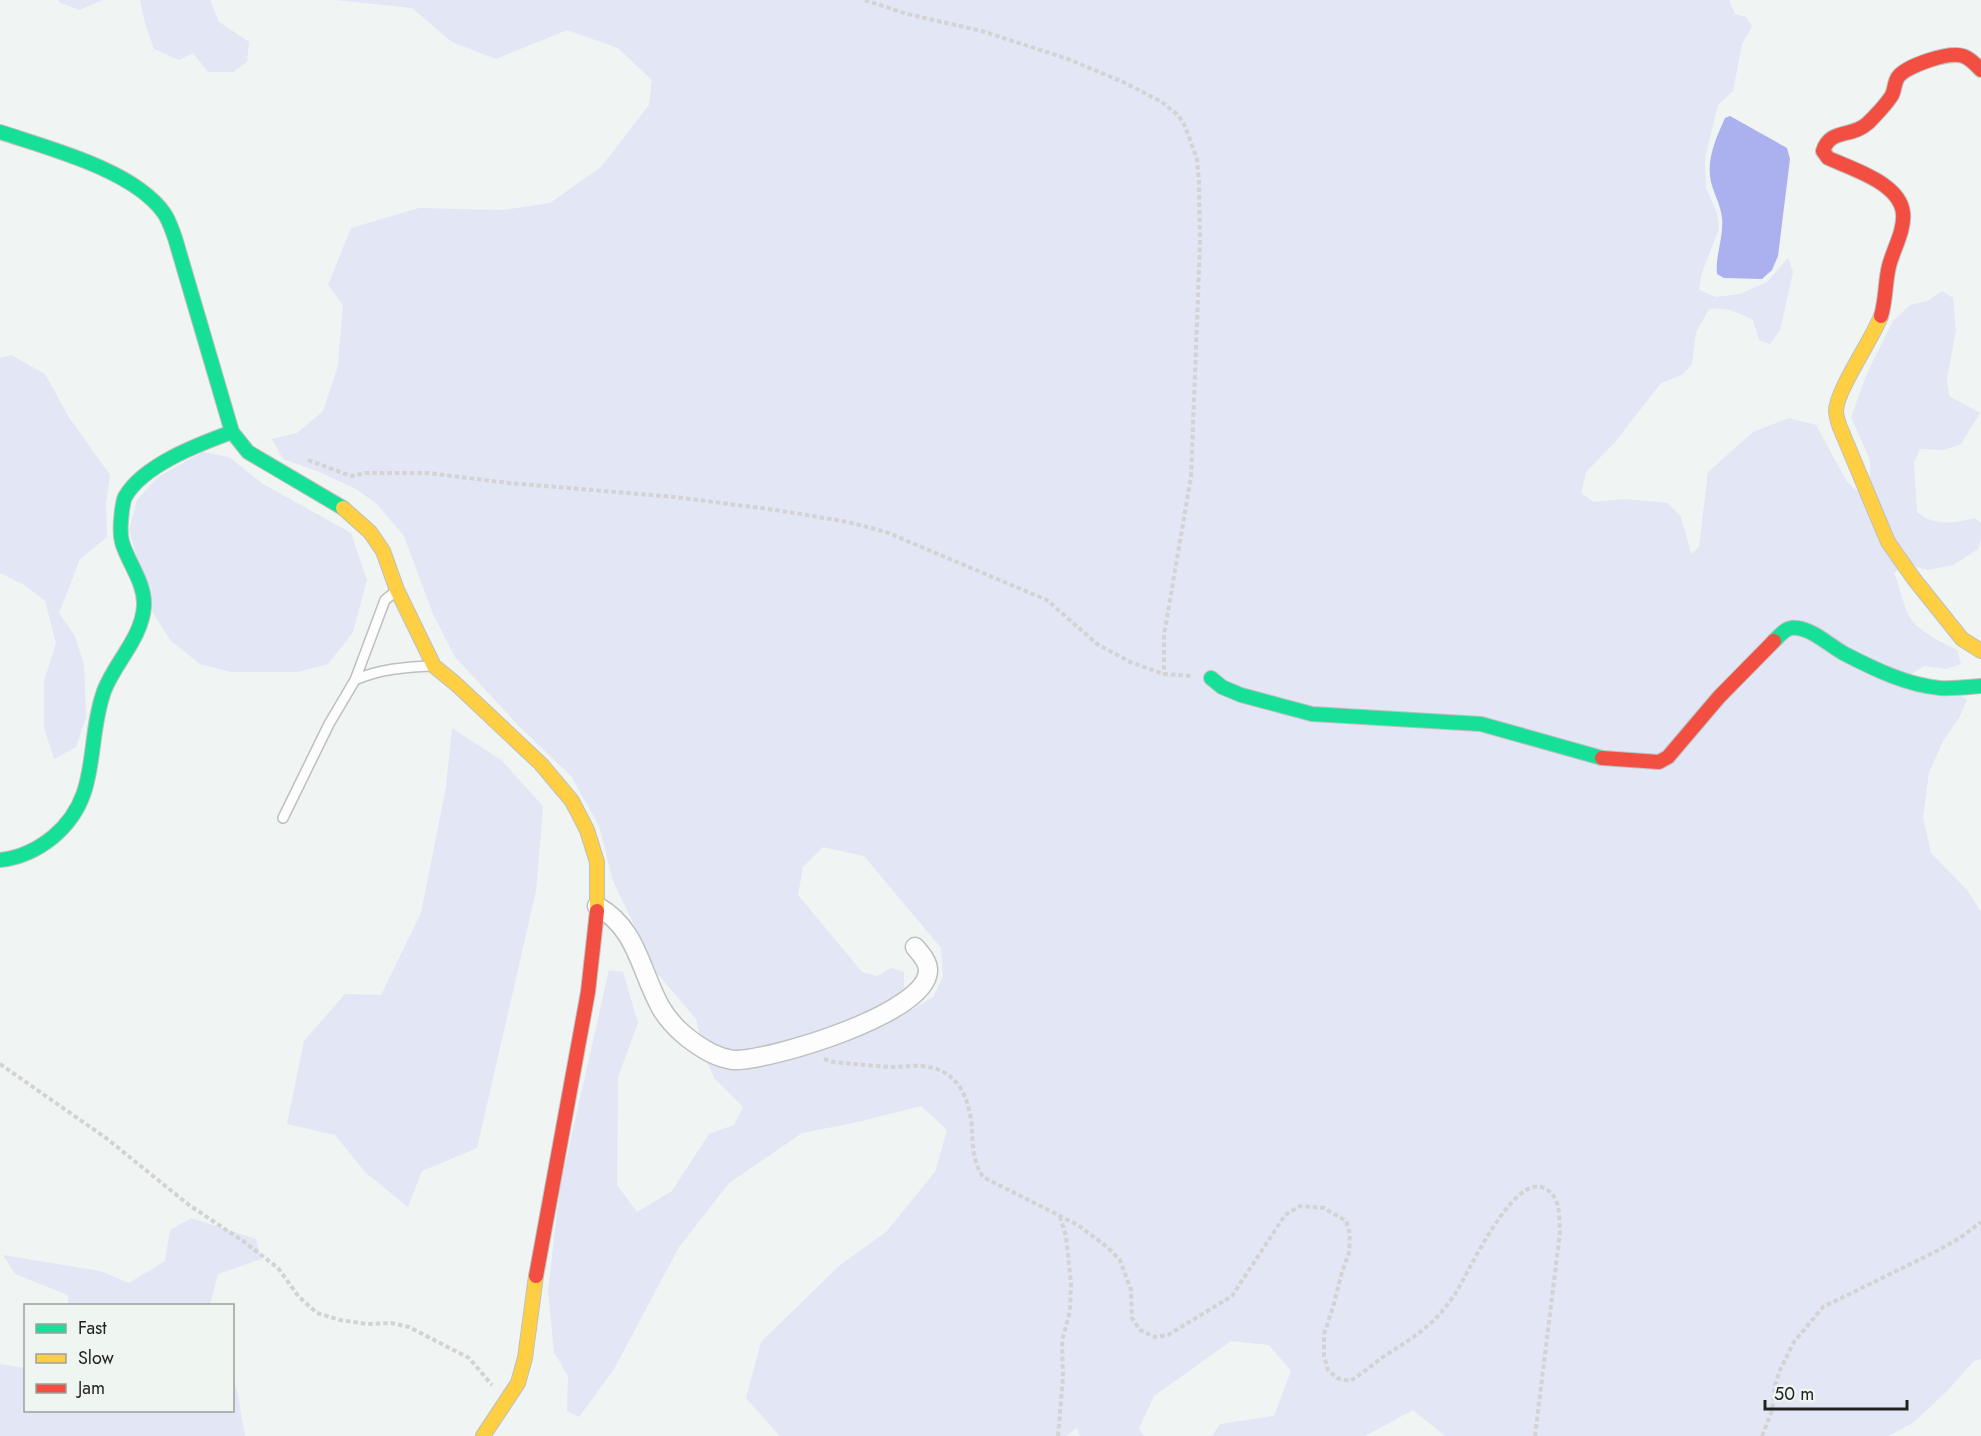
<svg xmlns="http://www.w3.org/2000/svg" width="1981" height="1436" font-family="Jost,sans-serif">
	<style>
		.green { fill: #e2e6f5; fill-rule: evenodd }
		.water { fill: #abb1ee }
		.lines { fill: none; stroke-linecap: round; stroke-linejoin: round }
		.lane-casing { stroke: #bdc0bf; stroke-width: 12 }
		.street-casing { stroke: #bdc0bf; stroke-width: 21 }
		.fast-casing { stroke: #bdc0bf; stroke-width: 16 }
		.slow-casing { stroke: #bdc0bf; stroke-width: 16 }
		.jam-casing { stroke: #bdc0bf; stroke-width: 16 }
		.path { stroke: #d3d3d3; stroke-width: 4; stroke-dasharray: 4.5 3; stroke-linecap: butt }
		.lane { stroke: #fdfdfd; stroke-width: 9 }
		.street { stroke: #fdfdfd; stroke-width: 18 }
		.fast { stroke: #16e098; stroke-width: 14 }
		.slow { stroke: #ffcf43; stroke-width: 14 }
		.jam { stroke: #f24e42; stroke-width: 14 }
	</style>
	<rect width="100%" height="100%" fill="#f0f4f2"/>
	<path class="green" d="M58 0H103L79 10 59 2Z
		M140 0H210L219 22 249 42 247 62 233 72H208L193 53 179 60 154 49 145 23Z
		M337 0H1729L1735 14 1746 17 1752 26 1742 44 1733 91 1718 105 1705 158 1706 188 1717 213 1719 229 1701 275 1699 290 1716 297 1740 294 1767 282 1788 258 1793 272 1780 330 1770 344 1759 340 1753 320C1738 312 1726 307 1709 309L1696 332 1692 364 1682 375 1661 383 1615 442 1586 472 1581 493 1594 502 1626 499 1668 503 1681 517 1691 554 1699 547 1708 472 1753 432 1789 418 1816 425 1847 482 1857 491 1870 482V460L1851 417 1868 371 1893 321 1910 305 1927 301 1942 291 1953 298 1956 330 1947 378 1949 396 1980 413 1961 444 1944 450 1920 449 1914 462 1917 512C1935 527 1954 523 1975 518L1981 523V539L1978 549 1953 565 1927 570 1905 563 1894 573C1900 587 1902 601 1908 614 1914 629 1942 643 1957 650L1961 664 1946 669 1924 666 1910 675 1958 694 1967 700 1959 718 1943 741 1929 772 1923 818 1931 853 1967 890 1981 912V1359L1974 1361 1948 1390 1913 1423 1888 1436H1445L1413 1410 1365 1436H1212L1220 1424 1274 1416 1291 1371 1269 1345 1231 1341 1154 1396 1139 1428 1144 1436H1080L1077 1428 1066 1436H780L746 1398 761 1342 839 1266 886 1232 935 1172 947 1130 921 1106 858 1122 802 1133 729 1183 679 1247 614 1369 579 1417 567 1411 568 1376 554 1352 548 1291 560 1187 609 970 623 972 638 1023 618 1077 617 1185 637 1212 672 1191 709 1134 734 1125 743 1107 714 1078 705 1057 696 1019 657 973 613 881 599 826 571 776 518 725 455 657 433 614 404 536 377 504 356 489 317 471 283 459 272 439 297 433 323 411 338 366 343 305 328 285 351 228 419 208 503 210 550 203 601 167 649 105 652 80 618 48 567 30 496 59 452 42 412 8ZM823 847 864 856 941 948 943 977 933 997 900 1017 886 1013 904 988V972L891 968 877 976 862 972 798 895 803 867Z
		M11 355 45 374 68 416 110 475 106 503 107 537 80 559 59 613 75 636 84 665 86 717 76 747 54 759 44 728V681L56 643 45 601 26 586 0 573V358Z
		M203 452 229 457 263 484 351 533 367 580 353 632 328 664 298 672H231L200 664 171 641 152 611 129 530 137 500 158 477Z
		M452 728 501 760 543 806 536 891 477 1148 422 1171 408 1207 366 1173 335 1135 287 1124 304 1041 345 994 381 995 421 913 446 787Z
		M191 1218 256 1239 261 1259 218 1274 210 1305H68V1295L15 1274 3 1255 100 1271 129 1283 165 1261 170 1230Z
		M0 1364 25 1368 26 1410H232L233 1379 237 1391 245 1436H0Z"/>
	<path class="water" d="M1730 116 1787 148 1790 159 1778 256 1772 270 1762 279 1724 278 1717 274C1715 255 1724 237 1722 218 1721 206 1714 194 1711 182 1706 160 1716 138 1725 118Z"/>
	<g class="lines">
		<defs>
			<path id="lane" d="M355 680C379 669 406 667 432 666
				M283 818 329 724 355 680 385 600 396 591"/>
			<path id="street" d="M597 906C638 929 640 971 661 1008 672 1027 692 1043 711 1053 717 1056 727 1059 733 1060 770 1061 929 1013 928 970 928 961 920 953 915 947"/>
			<path id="fast" d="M0 132C48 148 134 170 164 213 169 220 172 230 175 238L232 432 248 452 343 508
				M1774 641C1781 634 1787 626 1797 628 1814 630 1830 646 1845 654 1874 669 1907 685 1940 688 1953 689 1968 687 1981 686
				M1211 678 1222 687 1241 695 1312 714 1481 724 1602 758
				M0 860C20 858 37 850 53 837 102 796 85 745 104 691 115 662 142 638 144 606 145 582 128 563 122 542 119 531 121 521 122 510 123 506 123 501 125 497 143 465 199 444 232 432"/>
			<path id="slow" d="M1881 316C1872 340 1836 391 1836 411 1836 415 1838 421 1839 425L1888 542 1914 579 1962 639 1981 651
				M343 508 370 532 383 551 397 590 434 666 456 684 541 764 572 801 587 830 597 862V911
				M483 1436 518 1383 525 1358 536 1276"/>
			<path id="jam" d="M1881 316C1886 300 1885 282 1889 266 1893 250 1905 230 1903 213 1900 183 1852 169 1828 158L1823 151C1830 128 1852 138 1868 123 1876 115 1886 105 1892 95 1895 89 1894 83 1898 77 1906 66 1949 51 1963 56 1970 58 1976 65 1981 70
				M1602 758 1659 762 1668 757 1719 697 1774 641
				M536 1276 588 992 597 911"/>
		</defs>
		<use href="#lane" class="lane-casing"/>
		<use href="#street" class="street-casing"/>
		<use href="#fast" class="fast-casing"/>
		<use href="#slow" class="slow-casing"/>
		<use href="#jam" class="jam-casing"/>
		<path class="path" d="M865 0 907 14 982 31 1068 59 1123 82 1162 102 1178 115 1185 126 1197 159 1199 182 1200 243 1196 349 1191 477 1164 635V674
			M308 460 351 476 365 473H428L509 483 675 497 776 510 848 522 886 532 1047 600 1097 644 1130 662 1164 674 1192 676
			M824 1059 833 1062C854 1064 874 1066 894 1067 903 1067 913 1065 922 1066 954 1069 966 1090 971 1119 974 1142 970 1156 983 1177L1078 1225 1107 1247 1120 1260 1131 1290 1132 1318 1140 1330 1155 1337 1168 1335 1232 1296 1285 1215 1300 1206 1324 1208 1346 1221 1350 1234 1349 1253 1342 1272 1333 1307 1324 1334V1356L1328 1370 1337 1378 1350 1381C1362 1374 1372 1365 1383 1357 1401 1345 1419 1335 1435 1319 1442 1312 1449 1303 1455 1294 1468 1274 1513 1173 1544 1188 1561 1196 1559 1216 1560 1232L1535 1436
			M0 1064 106 1138 189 1205 243 1241 278 1268 299 1297 317 1313 340 1320 367 1324 391 1323 409 1327 469 1358 492 1385
			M1058 1436 1063 1377 1062 1341 1070 1311 1071 1283 1066 1236 1060 1217
			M1762 1436 1772 1411 1775 1386 1780 1370 1794 1342 1823 1307 1933 1253 1960 1238 1981 1222"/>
		<use href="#lane" class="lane"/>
		<use href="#street" class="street"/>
		<use href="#fast" class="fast"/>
		<use href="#slow" class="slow"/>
		<use href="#jam" class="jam"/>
	</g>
	<rect x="24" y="1304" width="210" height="108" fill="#eff5f1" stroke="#9da19e" stroke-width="1.5"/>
	<rect x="36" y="1324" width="30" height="9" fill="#16e098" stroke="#9da19e" stroke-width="1.5"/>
	<text x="78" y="1334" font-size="18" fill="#212322">Fast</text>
	<rect x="36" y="1354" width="30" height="9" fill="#ffcf43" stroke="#9da19e" stroke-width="1.5"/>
	<text x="78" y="1364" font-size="18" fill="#212322">Slow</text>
	<rect x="36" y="1384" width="30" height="9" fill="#f24e42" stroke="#9da19e" stroke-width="1.5"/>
	<text x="78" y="1394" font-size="18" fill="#212322">Jam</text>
	<path d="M1765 1400v9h142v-9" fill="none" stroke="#212322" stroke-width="3"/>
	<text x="1774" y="1400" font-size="18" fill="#212322" stroke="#eff5f1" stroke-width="4.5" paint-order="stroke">50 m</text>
</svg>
